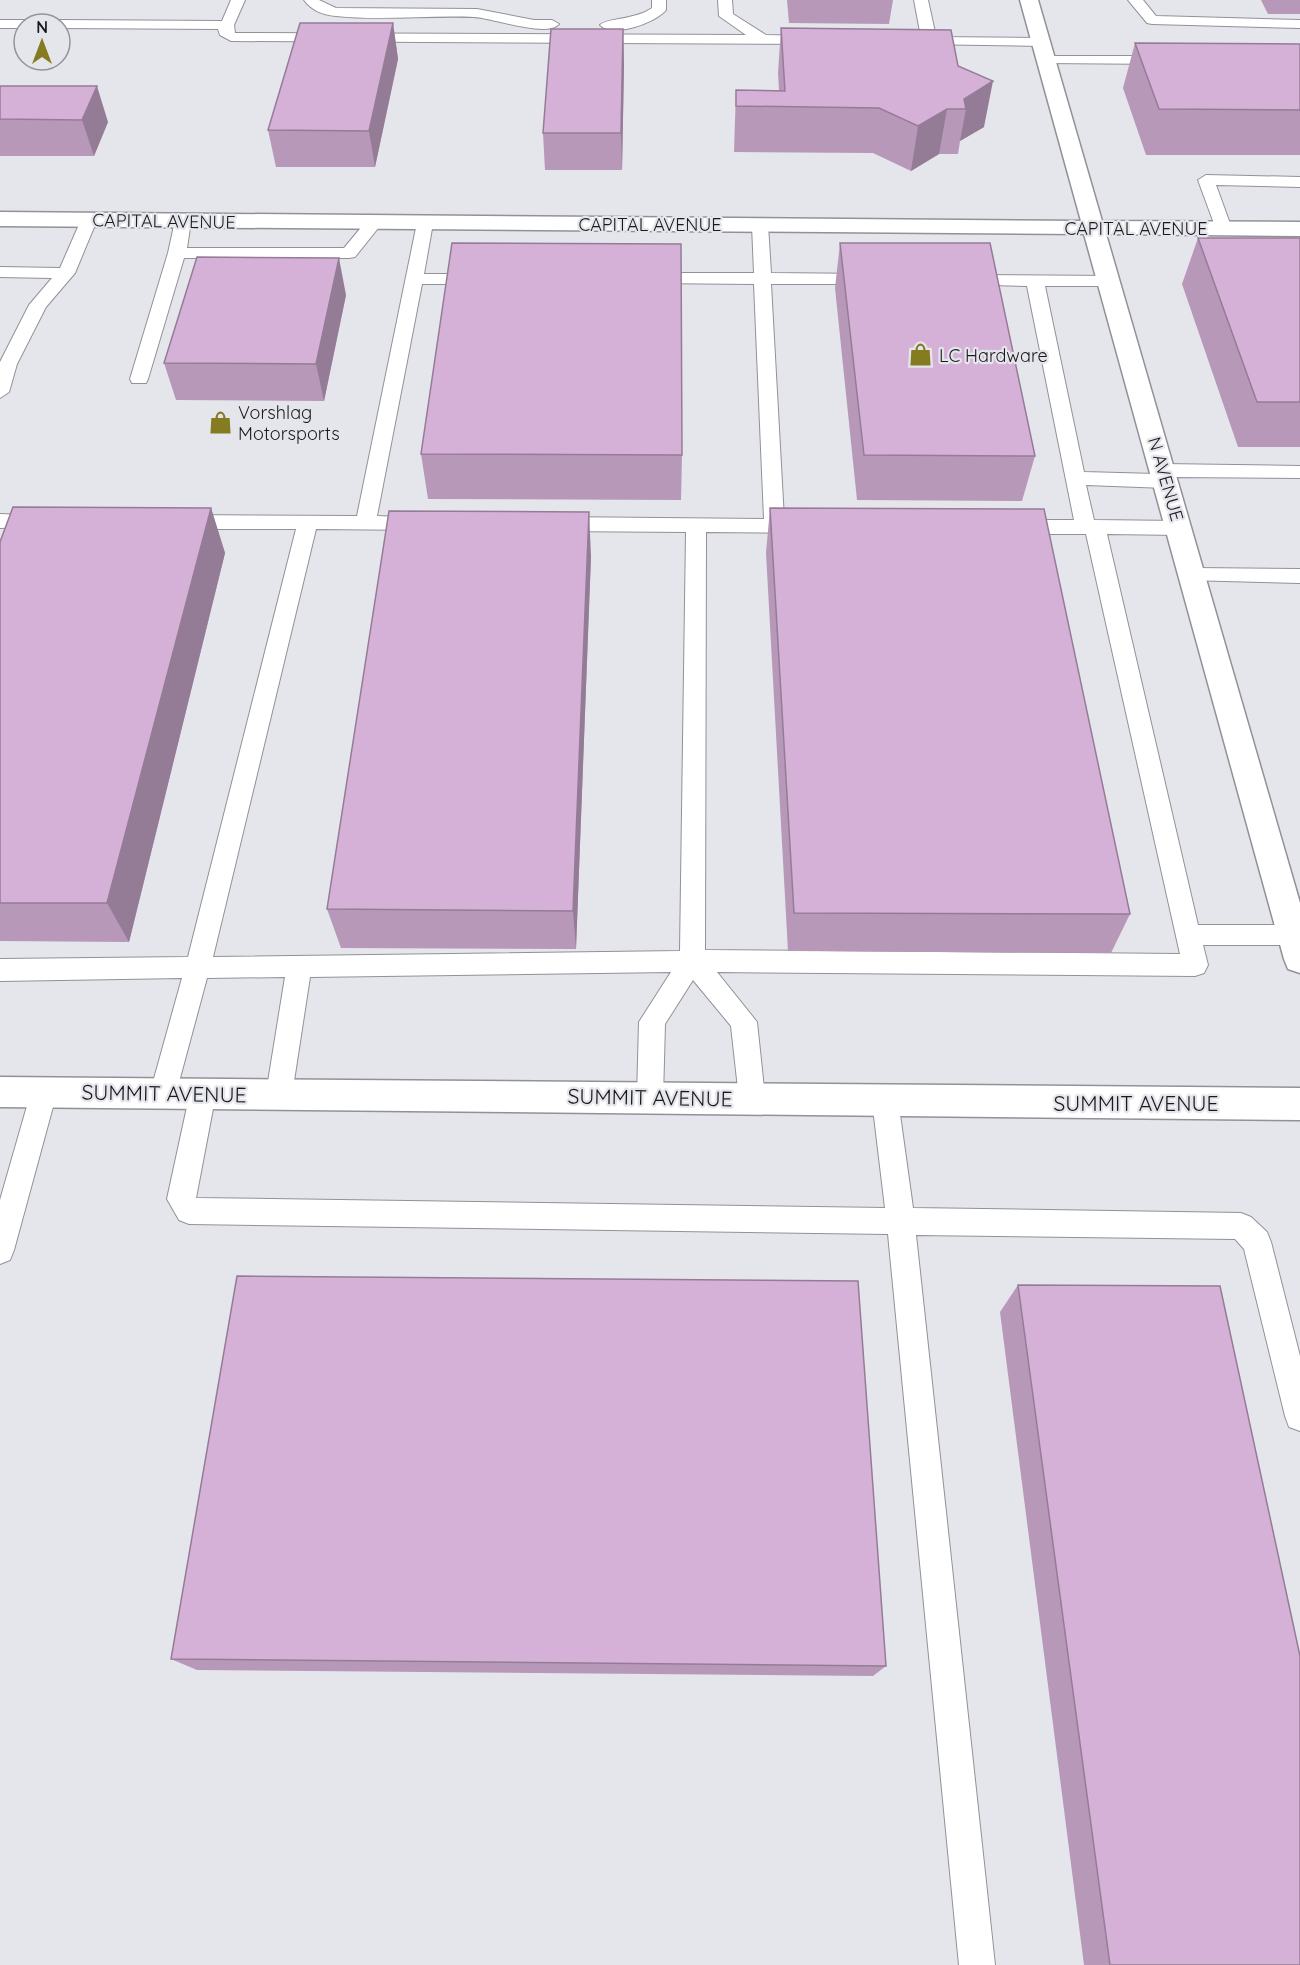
<svg xmlns="http://www.w3.org/2000/svg" width="1300" height="1965" font-family="Quicksand,sans-serif">
	<style>
		.lines { fill: none; stroke-linecap: round; stroke-linejoin: round }
		.lane-casing { stroke: #929198; stroke-width: 2 }
		.street-casing { stroke: #929198; stroke-width: 3 }
		.lane { fill: #fff; fill-rule: evenodd }
		.street { fill: #fff; fill-rule: evenodd }
		.wall { fill: #b798b9 }
		.shaded-wall { fill: #957c96 }
		.building { fill: #d5b1d7; stroke: #957c96; stroke-width: 1.5 }
		.labels { text-anchor: middle; dominant-baseline: central; stroke-width: 4.5; stroke-linejoin: round; paint-order: stroke }
		.far-street-label { font-size: 18px; fill: #1a1a1c; stroke: #e5e5ec }
		.far-poi-label { font-size: 18px; fill: #1a1a1c; stroke: #e5e5ec; text-anchor: start }
		.street-label { font-size: 21px; fill: #1a1a1c; stroke: #e5e5ec }
	</style>
	<rect width="100%" height="100%" fill="#e5e5ec"/>
	<g class="lines">
		<defs>
			<path id="lane" d="M231 0H245L234 25 235 33 746 35 719 16 718 0H732L733 14 766 35 814 36 821 40 814 44 231 41 220 35 218 29 60 28V24H53L60 20 222 21Z
				M304 0H319L336 8 477 9 534 20H552L559 24C547 38 493 18 474 17 429 15 381 21 336 16 323 15 311 10 304 0Z
				M652 0H666V10C656 23 612 38 600 25 607 18 635 20 652 8Z
				M914 0H928L936 37 1042 38 1049 42 1042 46 915 44 913 41 915 38 921 37Z
				M1128 0H1143L1156 16 1300 20V28L1152 24 1147 23Z
				M0 20H42L49 24H24V28H0Z
				M1047 56H1166L1173 60 1166 64 1042 63 1040 60Z
				M1206 175 1300 177V187L1216 185 1232 229 1224 234 1216 229 1198 180Z
				M89 215 97 220 75 273 46 307 17 364 9 392 0 398V362L29 305 52 278 0 277V267L60 268 81 220Z
				M183 216 191 221 187 248H344L369 218 375 217 383 222 355 257 349 258H184L148 379 146 383H132L130 379 168 253 175 221Z
				M425 218 433 223 424 274H482L491 279 482 284H422L377 516 427 518 430 523 427 528 420 530 316 529 213 957 680 951 686 532 556 531 549 529 546 524 549 519 556 517 764 519 754 284 648 283 639 278 648 273H754L752 225 760 220 768 225 771 273 869 274 878 279 869 284H771L784 519 808 521 811 526 808 531 801 533 706 532 705 950 1180 954 1086 534H1015L1008 532 1005 527 1008 522 1015 520H1074L1027 286 957 284 954 280 957 276 963 275 1110 276 1119 281 1110 286H1045L1084 472 1155 474 1152 470 1155 465 1162 464 1300 466V478L1173 477 1176 481 1173 486 1166 488 1086 485 1094 520 1180 521 1187 523 1190 528 1187 533 1180 535 1107 534 1198 925H1293L1300 927V943L1293 945H1203L1208 965 1204 973 1195 976 717 972 757 1022 765 1098 761 1106 752 1110 743 1106 739 1098 731 1026 693 980 665 1024 663 1097 659 1105 650 1109 641 1105 637 1097 639 1022 671 972 310 977 292 1094 288 1102 279 1106 270 1102 266 1094 285 977 207 978 176 1093 172 1101 163 1105 154 1101 150 1093 182 978 0 981V959L188 957 296 529H181L174 527 171 522 174 517 181 515 357 516 417 223Z
				M0 514 49 516 52 521 49 526 0 528Z
				M1193 568 1300 569V583L1186 580 1183 575 1186 570Z
				M44 1080 53 1084 57 1092 14 1250 10 1260 0 1264V1200L31 1092 35 1084Z
				M203 1081 212 1085 216 1093 196 1198 885 1208 872 1100 876 1092 885 1088 894 1092 898 1100 913 1208 1241 1213 1251 1217 1267 1232 1271 1242 1300 1356V1431L1289 1427 1285 1416 1244 1249 1235 1239 916 1235 995 1965H959L888 1234 189 1224 179 1220 167 1199 190 1093 194 1085Z"/>
			<path id="street" d="M1020 0H1038L1102 221 1300 222V236L1106 234 1300 903V973L1288 969 1284 959 1084 234 0 226V212L1081 221Z
				M0 1077 1300 1088V1120L0 1107Z"/>
		</defs>
		<use href="#lane" class="lane-casing"/>
		<use href="#street" class="street-casing"/>
		<use href="#lane" class="lane"/>
		<use href="#street" class="street"/>
	</g>
	<path class="wall" d="M787 0H893L889 24 789 23Z
		M1261 0H1300V14H1268Z
		M393 23 398 59 375 167H276L268 130Z
		M781 28 958 66 984 127 960 141 958 154H939L911 171 873 153 734 152 736 90 779 91 778 73Z
		M623 29 624 65 622 170H545L543 133Z
		M1135 43 1300 44V155H1146L1123 88Z
		M0 86 108 122 94 156H0Z
		M1198 238H1300V447H1238L1182 284Z
		M840 243 1035 456 1022 501 857 500 835 288Z
		M346 295 324 401 176 400 164 363Z
		M421 454 682 455 681 500 428 499Z
		M211 508 225 553 129 942 0 941V542Z
		M770 508 1130 914 1111 953 788 951 766 553Z
		M591 556 576 949 341 948 327 909Z
		M1018 1285 1300 1965H1084L1000 1312Z
		M171 1659 886 1666 873 1676 197 1670Z"/>
	<path class="shaded-wall" d="M393 23 398 59 375 167 369 131Z
		M623 29 624 65 622 170 621 133Z
		M993 81 984 127 960 141 966 109 964 99Z
		M97 86 108 122 94 156 82 120Z
		M947 109 939 154 911 171 918 126Z
		M339 258 346 295 324 401 316 364Z
		M211 508 225 553 129 942 107 903Z
		M589 512 591 556 576 949 573 911Z"/>
	<path class="building" d="M300 23H393L369 131 268 130Z
		M781 28 951 30 958 66 993 81 964 99 966 109H947L918 126 879 108 736 106V90L785 91Z
		M551 29H623L621 133H543Z
		M1135 43 1300 44V110L1159 109Z
		M0 86H97L82 120 0 119Z
		M1198 238H1300V402H1257Z
		M452 243 681 244 682 455 421 454Z
		M840 243H990L1035 456 864 455Z
		M197 257 339 258 316 364 164 363Z
		M13 507 211 508 107 903H0V542Z
		M770 508 1044 509 1130 914 794 913Z
		M389 511 589 512 573 911 327 909Z
		M237 1276 858 1281 886 1666 171 1659Z
		M1018 1285 1220 1286 1300 1656V1965H1110Z"/>
	<defs>
		<symbol id="shop-bare" viewBox="-9 -9 18 18"><path d="M-5-2.5h2.3a2.7 3.5 0 0 1 5.4 0H5L5.5 6h-11ZM-1.5-2.5h3a1.5 2.3 0 0 0-3 0Z" fill="#857c22" stroke="#e5e5ec" stroke-width="2.5" paint-order="stroke"/></symbol>
	</defs>
	<g fill-rule="evenodd">
		<use href="#shop-bare" x="904" y="338" width="33" height="33"/>
		<use href="#shop-bare" x="204" y="406" width="33" height="33"/>
	</g>
	<g class="labels">
		<g class="far-street-label">
			<text transform="translate(164 221) rotate(1)">CAPITAL AVENUE</text>
			<text x="650" y="224">CAPITAL AVENUE</text>
			<text x="1136" y="228">CAPITAL AVENUE</text>
			<text transform="translate(1166 479) rotate(74)">N AVENUE</text>
		</g>
		<g class="far-poi-label">
			<text x="939" y="355">LC Hardware</text>
			<text x="238" y="412">Vorshlag<tspan x="238" dy="21">Motorsports</tspan></text>
		</g>
		<g class="street-label">
			<text transform="translate(164 1093) rotate(1)">SUMMIT AVENUE</text>
			<text transform="translate(650 1097) rotate(1)">SUMMIT AVENUE</text>
			<text x="1136" y="1103">SUMMIT AVENUE</text>
		</g>
	</g>
	<g transform="translate(42 42)"><circle r="28" fill="#e5e5ec" stroke="#949499" stroke-width="1.5"/>
	<path d="M0-4.5L10 22L0 15L-10 22Z" fill="#857c22"/>
	<text y="-9" font-size="16" font-weight="bold" text-anchor="middle" fill="#1a1a1c">N</text>
	</g>
</svg>
